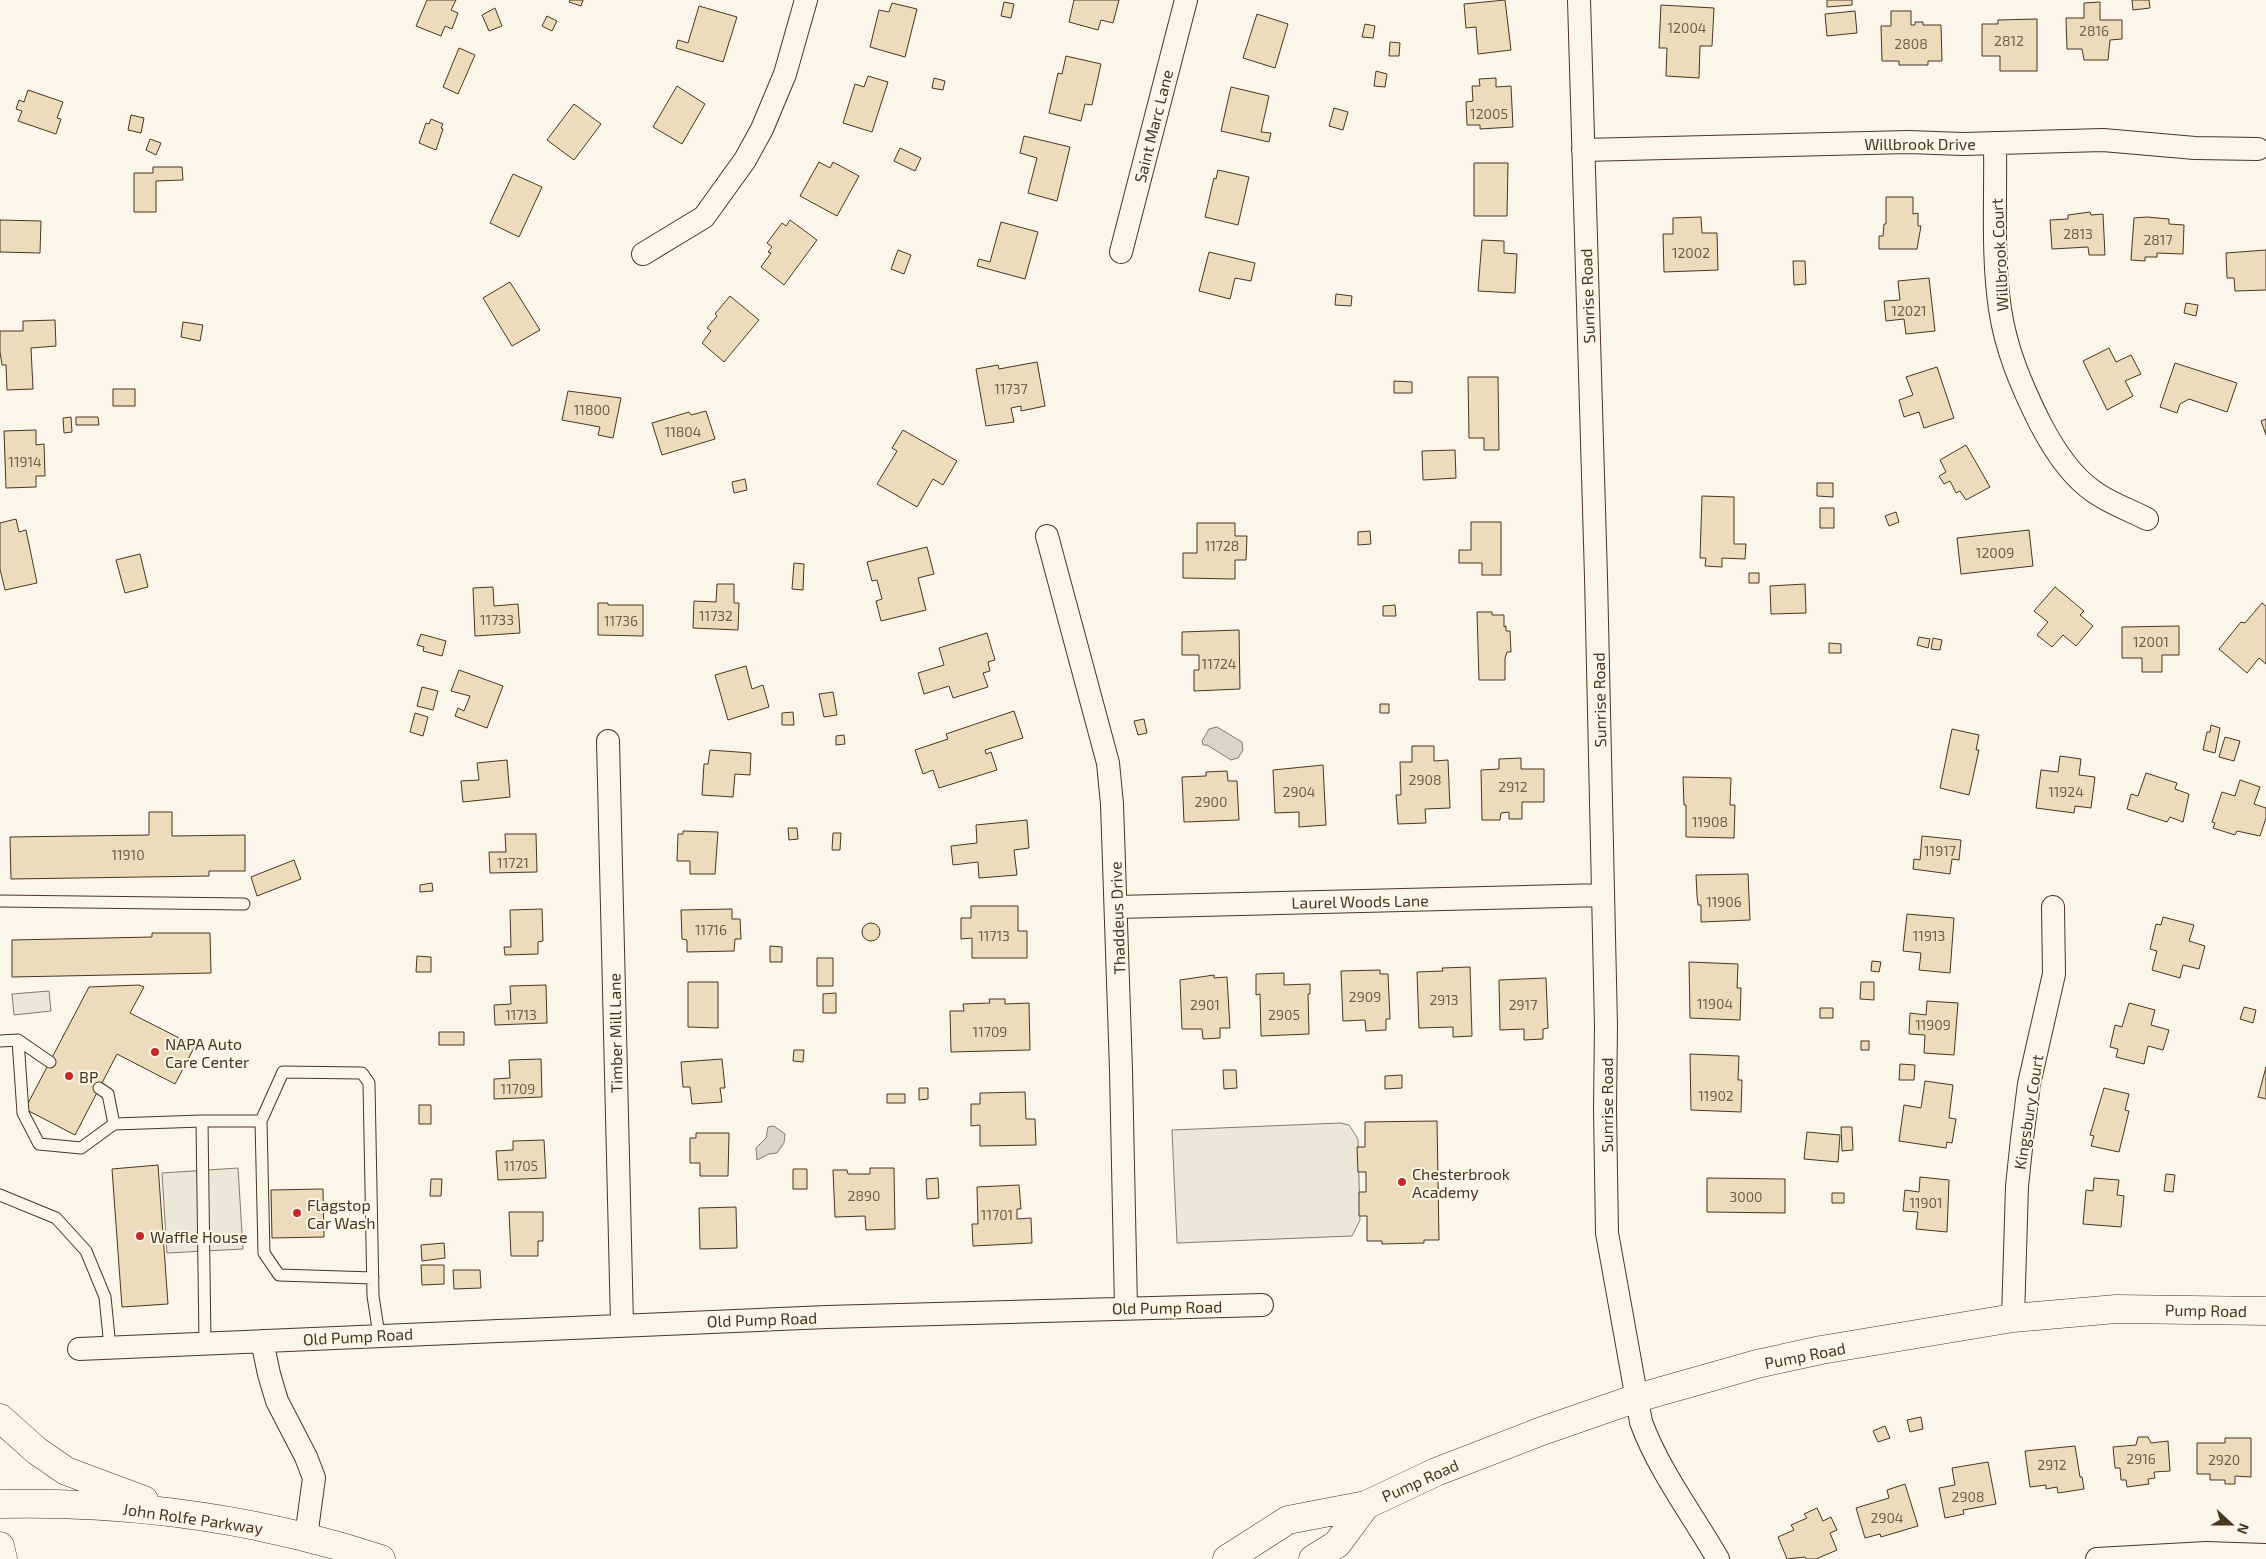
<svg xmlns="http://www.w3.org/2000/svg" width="2266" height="1559" font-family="'Exo 2',sans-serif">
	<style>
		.parking { fill: #ede7d9; stroke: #887966 }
		.water { fill: #dcd4c6; stroke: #887966 }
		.building { fill: #ecdcbc; stroke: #4a3520 }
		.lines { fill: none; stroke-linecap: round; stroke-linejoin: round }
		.lane-casing { stroke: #4a3520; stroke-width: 13 }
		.street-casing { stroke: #4a3520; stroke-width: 24 }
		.secondary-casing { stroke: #4a3520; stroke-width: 29 }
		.primary-casing { stroke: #4a3520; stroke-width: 29 }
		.lane { stroke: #fbf6e9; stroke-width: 11 }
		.street { stroke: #fbf6e9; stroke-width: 22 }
		.secondary { stroke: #fbf6e9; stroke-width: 28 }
		.primary { stroke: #fbf6e9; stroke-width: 28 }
		.poi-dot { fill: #c62828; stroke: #fbf6e9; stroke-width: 2 }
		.labels { text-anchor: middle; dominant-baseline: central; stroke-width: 4; stroke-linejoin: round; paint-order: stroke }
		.number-label { font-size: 14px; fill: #725f47 }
		.street-label { font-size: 16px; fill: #4a3520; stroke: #fbf6e9 }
		.poi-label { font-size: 16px; fill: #4a3520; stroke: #fbf6e9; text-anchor: start }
	</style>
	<rect width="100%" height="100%" fill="#fbf6e9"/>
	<path class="parking" d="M49 991 51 1011 14 1015 12 994Z
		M1340 1123 1349 1125 1358 1139 1360 1220 1352 1236 1177 1243 1172 1130Z
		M238 1168 243 1249 167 1253 162 1173Z"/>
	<path class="water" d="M1217 727 1242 742 1243 750 1238 758 1231 760 1207 745H1203L1202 741 1209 729Z
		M774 1126 785 1134 784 1143 777 1153 769 1154 757 1160 756 1148 766 1138 768 1127Z"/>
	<path class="building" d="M427 0H456L451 10 458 13 452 29 445 26 441 36 416 26Z
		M570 0H583L581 6 569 2Z
		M1074 0H1119L1113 23 1101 20 1098 30 1069 22Z
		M1505 0 1511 50 1478 54 1476 27 1466 28 1464 4Z
		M1827 0H1852V5L1827 7Z
		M2132 0H2149L2150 8 2133 10Z
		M1004 2 1014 4 1011 18 1001 16Z
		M2100 2V20H2122V39L2110 40 2108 60H2084L2082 49H2067L2066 18H2084V3Z
		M892 3 917 9 905 57 870 47 879 10 889 12Z
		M1661 5 1714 8 1712 46H1700L1699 78 1666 76 1667 48H1659Z
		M699 6 737 17 723 62 676 48 678 40 688 43Z
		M495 8 502 26 489 31 482 15Z
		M1855 11 1857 33 1827 36 1825 14Z
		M1891 11H1911V25H1915V22H1923V25H1941L1942 61H1928V65H1899V61H1882L1881 26H1891Z
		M1257 14 1288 24 1275 68 1243 58Z
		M547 16 557 21 552 31 542 26Z
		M2037 19V71H2000V56H1982V24H1998V20Z
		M1365 24 1375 26 1373 38 1362 37Z
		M1390 42 1400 43 1399 56H1389Z
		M459 48 475 55 458 94 443 87Z
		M1066 56 1101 64 1092 105 1085 104 1081 121 1049 113 1058 73 1062 74Z
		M1376 71 1387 74 1385 87 1374 86Z
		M868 76 888 82 872 132 843 123 855 84 864 87Z
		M934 78 945 81 943 90 932 88Z
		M1496 78V87L1511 86 1513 127 1480 129V125H1467L1466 102 1473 101 1472 86H1480L1479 79Z
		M677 86 705 104 682 144 653 127Z
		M1231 87 1269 96 1261 132 1271 133 1269 142 1221 131Z
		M28 90 63 102 57 118 61 119 56 134 18 121 22 111 16 109 19 100 24 102Z
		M574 104 601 124 574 160 547 140Z
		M1334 108 1348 112 1343 130 1329 126Z
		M131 115 144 118 141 133 128 130Z
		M431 119 443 124 441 128 443 129 436 150 419 143 426 123 429 124Z
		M1024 136 1070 147 1057 201 1028 193 1037 158 1020 153Z
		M150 139 161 143 156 155 146 150Z
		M900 148 921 158 915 171 894 161Z
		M819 162 830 168 833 162 859 176 837 216 800 196Z
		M1474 163H1508L1507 216H1474Z
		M153 167H182L183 180 156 181V212H134V173H153Z
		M1218 170 1249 177 1238 225 1205 217 1214 178 1216 179Z
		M513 174 542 187 519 237 490 223Z
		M1886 197H1913V214L1918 213V226H1921L1917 249H1879V236H1883L1884 224H1886Z
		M2090 212 2091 215 2103 214 2105 255H2089L2088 247 2052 249 2050 220 2068 219V215Z
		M1701 217 1702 233H1717L1718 270 1664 272 1663 234H1673V218Z
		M2147 217 2169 219V224L2184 225 2183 254 2157 253V257H2145V261L2131 260 2134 218Z
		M0 220 41 221 40 253 0 252Z
		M790 220 817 240 784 285 761 267 771 253 768 252 772 247 767 243 782 223 786 226Z
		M1001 222 1038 232 1025 279 977 266 979 259 990 262Z
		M1482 240 1504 241V253L1517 254 1515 293 1478 291Z
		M898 250 911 255 904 274 891 269Z
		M2266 250V290L2235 291 2234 278H2227L2226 253Z
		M1209 252 1255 263 1251 281 1235 278 1230 299 1199 291Z
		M1793 261H1805L1806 284 1794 285Z
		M1929 278 1935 331 1906 334 1904 319 1886 321 1884 301 1900 300 1898 281Z
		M510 282 540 330 512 346 483 298Z
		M1336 294 1352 296 1351 306 1335 305Z
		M730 296 759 320 724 362 702 343 711 331 707 328 717 316 715 314Z
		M2186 303 2198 305 2196 316 2184 313Z
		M55 320 56 346 31 348 33 389 7 390 6 365H2L0 352V331H23V321Z
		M183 322 203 325 200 341 181 337Z
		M2109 348 2116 362 2131 355 2141 374 2125 381 2133 396 2107 410 2083 361Z
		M1037 362 1045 406 1021 411V406L1011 408 1014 422 986 426 976 369 998 365 999 369Z
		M2175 363 2237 383 2227 412 2189 399 2180 404 2177 413 2160 407Z
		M1937 367 1954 418 1924 428 1919 412 1904 417 1899 400 1913 395 1906 377Z
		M1468 377H1498L1499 450H1484V438H1469Z
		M1394 381 1412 382V393H1394Z
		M113 389H135V406H113Z
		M568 391 621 398 613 438 598 435 600 427 562 420Z
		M706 411 715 439 662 455 652 423 689 412 691 415Z
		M71 417 72 432 64 433 63 418Z
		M76 417H98L99 425H76Z
		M2266 419V435L2261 421Z
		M36 430V445L44 444 45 476H36V487L6 488 4 431Z
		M903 430 957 461 943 485 933 479 917 507 877 484 897 451 892 448Z
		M1966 445 1990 487 1966 500 1960 491 1956 493 1950 481 1944 484 1939 476 1946 472 1940 460Z
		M1455 450 1456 478 1423 480 1422 451Z
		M745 479 747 490 734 493 732 482Z
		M1817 483H1833V497L1817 496Z
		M1702 496 1734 497V544H1746L1745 559 1722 558V567L1705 566 1706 558H1700Z
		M1820 508H1834V528H1820Z
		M1896 512 1899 522 1889 526 1885 516Z
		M16 519 19 532 26 530 37 583 5 590 0 569V523Z
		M1471 522H1501V575H1482V563H1459V550H1471Z
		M1197 523H1235V536H1247L1246 560H1235V579L1183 578V553H1197Z
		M2029 530 2033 566 1961 574 1957 538Z
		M1370 531 1371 544 1358 545V532Z
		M927 547 934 574 918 578 926 610 881 621 876 601 882 599 877 580 872 581 867 562Z
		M140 554 148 587 125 593 116 560Z
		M794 563 804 564 803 590 792 589Z
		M1749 573H1759V583H1749Z
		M717 584H734V603H739L738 630 693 628 694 601 716 602Z
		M1805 584 1806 613 1771 614 1770 586Z
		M493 587 494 606 518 604 520 633 475 636 473 588Z
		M2055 587 2084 611 2080 615 2093 626 2076 646 2063 635 2052 647 2037 635 2048 622 2034 611Z
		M598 603H608V605H643V636L598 635Z
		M2262 603 2266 606V664L2259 658 2247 673 2219 649 2241 622 2245 623Z
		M1395 605 1396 616H1383V606Z
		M1477 612H1492V615H1504V627L1506 626V631H1510L1511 652H1507L1505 658V680H1479Z
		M2179 626V655H2162V672H2142V658H2122V627Z
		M1239 630 1240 689 1194 691V670H1199V655H1182V632Z
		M987 633 995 660 988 662 990 671 983 673 988 687 953 698 949 686 924 694 918 673 944 665 939 648Z
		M421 634 446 641 442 656 423 651 424 647 417 645Z
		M1919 637 1930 639 1928 648 1917 645Z
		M1933 638 1942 640 1940 650 1931 649Z
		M1829 643 1841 644V653H1829Z
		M746 666 752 689 763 685 769 707 728 720 715 675Z
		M459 670 503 686 487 728 455 716 458 708 464 711 470 696 451 691Z
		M422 687 438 691 433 710 417 706Z
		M833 692 837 715 824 717 819 694Z
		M1380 704H1389V713H1380Z
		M1014 711 1023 738 985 750 986 754 991 752 997 770 939 788 933 770 923 774 915 750 948 739 946 734Z
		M793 712 794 725H782V713Z
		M415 713 428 717 423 736 410 732Z
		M1144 719 1147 733 1138 735 1134 721Z
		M2211 725 2220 728 2215 753 2203 750 2207 732H2210Z
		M1952 729 1979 735 1976 750H1979L1969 795 1940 788Z
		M844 735 845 744 836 745V736Z
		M2225 737 2240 741 2234 761 2219 757Z
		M1412 746H1434V761L1448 760 1450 808 1425 809 1426 823 1398 824 1396 795H1401L1400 762H1412Z
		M710 750 751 753 750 775 735 774 733 797 702 795 704 764H708Z
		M2060 756 2081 759 2079 775 2095 777 2091 808 2075 806 2074 813 2036 808 2041 770 2058 772Z
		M1521 758V769H1544V802H1522V819H1509V812L1501 813 1500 820H1482L1481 770 1499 769V759Z
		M507 760 510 797 463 802 461 781 479 780 477 763Z
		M1323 765 1326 825 1299 827V812L1275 813 1273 770Z
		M1227 771 1228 781H1237L1239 820 1184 822 1182 777 1206 776V772Z
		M2146 773 2177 783 2175 789 2189 794 2183 822 2170 817 2167 822 2127 809 2131 794 2138 796Z
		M1683 777 1731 778 1730 805H1735L1734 838 1686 837V805H1684Z
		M2240 780 2260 787 2254 804 2266 808V818L2260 836 2237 831 2235 835 2213 828 2215 823 2212 822 2222 792 2235 796Z
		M149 812H172V836L245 835V871H209V876L11 879 10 837 149 835Z
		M1027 820 1029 848 1014 850 1017 875 979 878 978 862 953 865 951 846 977 843 976 825Z
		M788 828H797L798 839 789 840Z
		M683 831 718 832 715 874H690V861H677L678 834H683Z
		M833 833H841L840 850H832Z
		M505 834H536L537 872 490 873 489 852H506Z
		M1922 836 1961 840 1959 860 1952 859 1950 874 1913 869 1914 859 1920 860Z
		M294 860 301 879 257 896 251 877Z
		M1748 874 1750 920 1701 922V905H1698L1697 896 1696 875Z
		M432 883 433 891 420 892V885Z
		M971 906H1018V931H1027V958H972V938L961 939V918H971Z
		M542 909 543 941 538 942V954L505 955 504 947H511L510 910Z
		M732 909V919H740L741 939H735L734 951 687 952V940L682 939 681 910Z
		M1907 914 1954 918 1950 973 1919 970 1921 953 1903 951Z
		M2163 917 2194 925 2189 941 2205 946 2199 969 2183 965 2180 978 2152 970 2157 951 2150 949 2156 924 2161 925Z
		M862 932a9 9 0 1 1 18 0a9 9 0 1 1-18 0Z
		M152 933H210L211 973 12 977V940L152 937Z
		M770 946 782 947V962H770Z
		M417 956 431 957V972H416Z
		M817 958H833V986H817Z
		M1872 961 1881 962 1879 972 1871 971Z
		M1689 962 1738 964 1737 988H1741L1740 1020 1690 1018Z
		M1470 967 1472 1036 1453 1037V1027L1419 1028 1417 972 1443 971 1442 968Z
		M1380 970V974H1388L1390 1019H1386V1030L1366 1031 1365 1020 1343 1021 1341 971Z
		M1284 973V985L1310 984V994H1308L1309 1034 1261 1036 1260 994 1256 995V974Z
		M1214 975V978L1227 977 1230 1028H1220V1038L1203 1039 1202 1029H1182L1180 980Z
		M1546 978 1548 1028 1543 1029V1039L1524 1040V1029L1500 1030 1499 980Z
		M688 982H718V1028L688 1027Z
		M1861 982H1874V1000L1860 999Z
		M139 985 144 987 130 1013 195 1046 175 1084 117 1054 75 1135 25 1109 89 987Z
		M546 985 547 1023 495 1025 494 1005 511 1004 510 986Z
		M836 993V1013H823V994Z
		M989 999H1005V1004L1029 1003 1030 1050 951 1052 950 1011H964L963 1004 990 1003Z
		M1927 1001 1958 1003 1954 1055 1924 1053 1925 1035 1909 1034 1910 1013 1926 1015Z
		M2129 1003 2155 1010 2151 1025 2169 1030 2163 1050 2148 1046 2144 1064 2116 1057 2118 1049 2110 1047 2115 1025 2122 1027Z
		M2244 1007 2256 1010 2253 1023 2240 1019Z
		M1820 1008H1833V1018H1820Z
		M439 1032H464V1045H439Z
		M1861 1041H1869V1050H1861Z
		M794 1050H804L803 1062 793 1061Z
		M1690 1054 1739 1056 1738 1080H1742L1741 1112 1691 1110Z
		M541 1059 542 1097 494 1099V1079L510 1078 509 1060Z
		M722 1059 725 1088H720L722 1102 692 1104 690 1087H683L681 1062Z
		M1900 1064 1915 1065 1914 1080H1899Z
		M2266 1067V1099L2258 1097Z
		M1223 1070H1236L1237 1088 1224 1089Z
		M1402 1075V1088L1385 1089V1076Z
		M1925 1081 1953 1085 1949 1118 1956 1119 1952 1143 1947 1142 1946 1148 1899 1141 1904 1105 1921 1108Z
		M919 1088H928V1099L919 1100Z
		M2104 1088 2129 1094 2125 1110 2129 1111 2119 1152 2091 1146 2094 1136 2090 1135Z
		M1025 1092 1026 1119H1035L1036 1145 980 1146V1125L971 1126V1104H980V1093Z
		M887 1094H905V1103H887Z
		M419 1105H431V1124H419Z
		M1437 1121 1439 1240H1424V1243L1382 1244V1241H1367V1216H1359V1192H1366V1172H1358L1357 1147H1365V1122Z
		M1841 1127H1852L1853 1150 1842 1151Z
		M1807 1132 1840 1135 1838 1162 1804 1159Z
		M696 1133H729L728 1176H700V1163H690V1138H696Z
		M544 1140 546 1178 498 1180 496 1151 513 1150V1141Z
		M158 1165 168 1304 122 1307 112 1169Z
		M870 1168H894L895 1229 866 1230 865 1216 835 1217 833 1170H847L848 1174H870Z
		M793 1169H807V1189H793Z
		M2166 1174 2175 1175 2173 1192 2164 1191Z
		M1920 1177 1949 1180 1947 1232 1916 1229 1918 1212 1903 1211 1905 1190 1919 1192Z
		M938 1178 939 1198 927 1199 926 1179Z
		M1707 1178 1785 1179V1213L1707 1212Z
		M2094 1178 2119 1180 2117 1195 2124 1196 2121 1227 2083 1224 2086 1190 2093 1191Z
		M431 1179H442L441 1196H430Z
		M1019 1185 1021 1209H1017V1219L1031 1218 1032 1243 973 1246 972 1224H978L977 1187Z
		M323 1189 324 1237 272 1238 271 1190Z
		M1832 1193H1844V1203H1832Z
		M736 1207 737 1248 700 1249 699 1208Z
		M509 1212H543V1241H538V1256H511Z
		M444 1243 445 1258 422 1261 421 1245Z
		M421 1265H444V1284L422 1285Z
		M453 1270H480L481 1288 454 1289Z
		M1921 1417 1923 1429 1910 1432 1907 1420Z
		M1885 1426 1890 1438 1878 1442 1873 1431Z
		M2138 1437H2148L2151 1443 2168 1441 2170 1471 2154 1472 2155 1478 2148 1479 2149 1484 2127 1487 2126 1480H2121L2120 1468H2115L2113 1447 2136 1445Z
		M2225 1438H2251V1477L2235 1476V1484H2225V1480H2210V1474H2197V1443H2225Z
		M2075 1446 2080 1477H2082L2084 1489 2058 1493 2057 1487 2046 1489V1485L2030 1487 2025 1451Z
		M1988 1462 1996 1504 1963 1510 1964 1514 1945 1518 1939 1488 1955 1485 1952 1468Z
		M1905 1484 1918 1526 1881 1537 1880 1534 1865 1538 1856 1508 1889 1498 1887 1490Z
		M1817 1508 1823 1521 1831 1517 1837 1530 1830 1533 1837 1550 1816 1559H1806L1805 1557 1787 1559 1778 1537 1794 1530 1791 1525 1807 1518 1804 1514Z"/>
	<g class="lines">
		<defs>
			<path id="lane" d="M0 901 244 904
				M18 1040 50 1062
				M0 1041 18 1040 23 1113 39 1144 81 1148 114 1124 202 1121 205 1343
				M99 1088 108 1094 114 1124
				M202 1121H261
				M0 1195 56 1218 86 1251 105 1297 110 1347
				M373 1278 279 1275 264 1253 261 1121 283 1072 362 1073 369 1083 373 1296 379 1335"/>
			<path id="street" d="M1579 0 1596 577 1606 1026 1605 1109 1607 1233 1641 1422C1659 1471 1692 1514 1718 1559
				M1995 143C1996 197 1992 255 2000 309 2006 350 2022 387 2040 423 2053 448 2070 475 2093 491 2109 503 2130 510 2147 519
				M1583 150 1908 142 1963 144 2103 140 2195 148 2258 149
				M1121 252 1186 0
				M643 254 704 217 745 160 762 129 785 74 806 0
				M1047 536 1108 763 1112 804 1121 1070 1126 1308
				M608 741 622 1324
				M1117 907 1603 895
				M2013 1318 2017 1186 2022 1139 2029 1084 2054 974 2053 907
				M262 1341 269 1374 277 1401 306 1457 314 1478 306 1537
				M79 1349 827 1317 1262 1305
				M2097 1559 2206 1553 2266 1555"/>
			<path id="secondary" d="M0 1546 3 1559
				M1227 1559 1288 1520 1366 1505 1436 1472 1542 1431 1637 1398 1757 1364 1821 1350 2013 1318 2116 1309 2266 1311
				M1313 1559 1337 1544 1366 1505"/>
			<path id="primary" d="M0 1418 37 1451 66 1471 144 1500
				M0 1504C129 1501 259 1519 381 1559"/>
		</defs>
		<use href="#lane" class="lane-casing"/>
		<use href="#street" class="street-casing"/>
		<use href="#secondary" class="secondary-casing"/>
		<use href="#primary" class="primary-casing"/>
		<use href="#lane" class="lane"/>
		<use href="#street" class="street"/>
		<use href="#secondary" class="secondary"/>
		<use href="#primary" class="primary"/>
	</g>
	<g class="poi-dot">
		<circle cx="155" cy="1052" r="5"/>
		<circle cx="69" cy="1076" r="5"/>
		<circle cx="1402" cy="1182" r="5"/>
		<circle cx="297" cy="1213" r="5"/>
		<circle cx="140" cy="1236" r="5"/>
	</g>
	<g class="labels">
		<g class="number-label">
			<text x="1687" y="27">12004</text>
			<text x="2094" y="30">2816</text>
			<text x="2009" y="40">2812</text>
			<text x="1911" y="43">2808</text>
			<text x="1489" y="113">12005</text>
			<text x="2078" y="233">2813</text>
			<text x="2158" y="239">2817</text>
			<text x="1691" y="252">12002</text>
			<text x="1909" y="310">12021</text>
			<text x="1011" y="388">11737</text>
			<text x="592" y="409">11800</text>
			<text x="683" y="431">11804</text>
			<text x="25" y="461">11914</text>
			<text x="1222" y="545">11728</text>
			<text x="1995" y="552">12009</text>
			<text x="716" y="615">11732</text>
			<text x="497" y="619">11733</text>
			<text x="621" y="620">11736</text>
			<text x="2151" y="641">12001</text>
			<text x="1219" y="663">11724</text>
			<text x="1425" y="779">2908</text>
			<text x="1513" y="786">2912</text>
			<text x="1299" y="791">2904</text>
			<text x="2066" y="791">11924</text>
			<text x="1211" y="801">2900</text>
			<text x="1710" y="821">11908</text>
			<text x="1940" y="850">11917</text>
			<text x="128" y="854">11910</text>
			<text x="513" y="862">11721</text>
			<text x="1724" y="901">11906</text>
			<text x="711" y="929">11716</text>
			<text x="994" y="935">11713</text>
			<text x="1929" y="935">11913</text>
			<text x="1365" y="996">2909</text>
			<text x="1444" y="999">2913</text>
			<text x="1715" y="1003">11904</text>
			<text x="1205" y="1004">2901</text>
			<text x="1523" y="1004">2917</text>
			<text x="521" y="1014">11713</text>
			<text x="1284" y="1014">2905</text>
			<text x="1933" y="1024">11909</text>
			<text x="990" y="1031">11709</text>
			<text x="518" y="1088">11709</text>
			<text x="1716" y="1095">11902</text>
			<text x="521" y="1165">11705</text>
			<text x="864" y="1195">2890</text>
			<text x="1746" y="1196">3000</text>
			<text x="1926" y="1202">11901</text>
			<text x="997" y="1214">11701</text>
			<text x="2141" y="1458">2916</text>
			<text x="2224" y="1459">2920</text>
			<text x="2052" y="1464">2912</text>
			<text x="1968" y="1496">2908</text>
			<text x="1887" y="1517">2904</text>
		</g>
		<g class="street-label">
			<text transform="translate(1153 126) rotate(-76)">Saint Marc Lane</text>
			<text x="1920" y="143">Willbrook Drive</text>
			<text transform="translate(1999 255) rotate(-93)">Willbrook Court</text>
			<text transform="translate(1587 296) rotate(-92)">Sunrise Road</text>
			<text transform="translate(1599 700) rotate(-91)">Sunrise Road</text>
			<text transform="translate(1360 901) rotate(-1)">Laurel Woods Lane</text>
			<text transform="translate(1117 918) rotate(-92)">Thaddeus Drive</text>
			<text transform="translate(615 1033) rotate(-91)">Timber Mill Lane</text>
			<text transform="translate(1606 1105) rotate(-90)">Sunrise Road</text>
			<text transform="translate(2028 1112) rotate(-81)">Kingsbury Court</text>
			<text transform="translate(1167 1307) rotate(-1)">Old Pump Road</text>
			<text transform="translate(2206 1310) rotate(1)">Pump Road</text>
			<text transform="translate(762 1319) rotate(-2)">Old Pump Road</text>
			<text transform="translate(358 1336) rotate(-3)">Old Pump Road</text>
			<text transform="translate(1805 1355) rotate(-11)">Pump Road</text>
			<text transform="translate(1420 1480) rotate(-24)">Pump Road</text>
			<text transform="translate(193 1518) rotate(8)">John Rolfe Parkway</text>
		</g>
		<g class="poi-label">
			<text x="165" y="1043">NAPA Auto<tspan x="165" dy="18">Care Center</tspan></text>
			<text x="79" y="1076">BP</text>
			<text x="1412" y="1173">Chesterbrook<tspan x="1412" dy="18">Academy</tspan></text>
			<text x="307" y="1204">Flagstop<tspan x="307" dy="18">Car Wash</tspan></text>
			<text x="150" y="1236">Waffle House</text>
		</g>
	</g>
	<g transform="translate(2231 1524) rotate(111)" stroke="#fbf6e9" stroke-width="4" paint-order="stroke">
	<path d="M0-4L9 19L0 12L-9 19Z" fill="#4a3520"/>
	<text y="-8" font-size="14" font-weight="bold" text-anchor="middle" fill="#4a3520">N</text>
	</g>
</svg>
